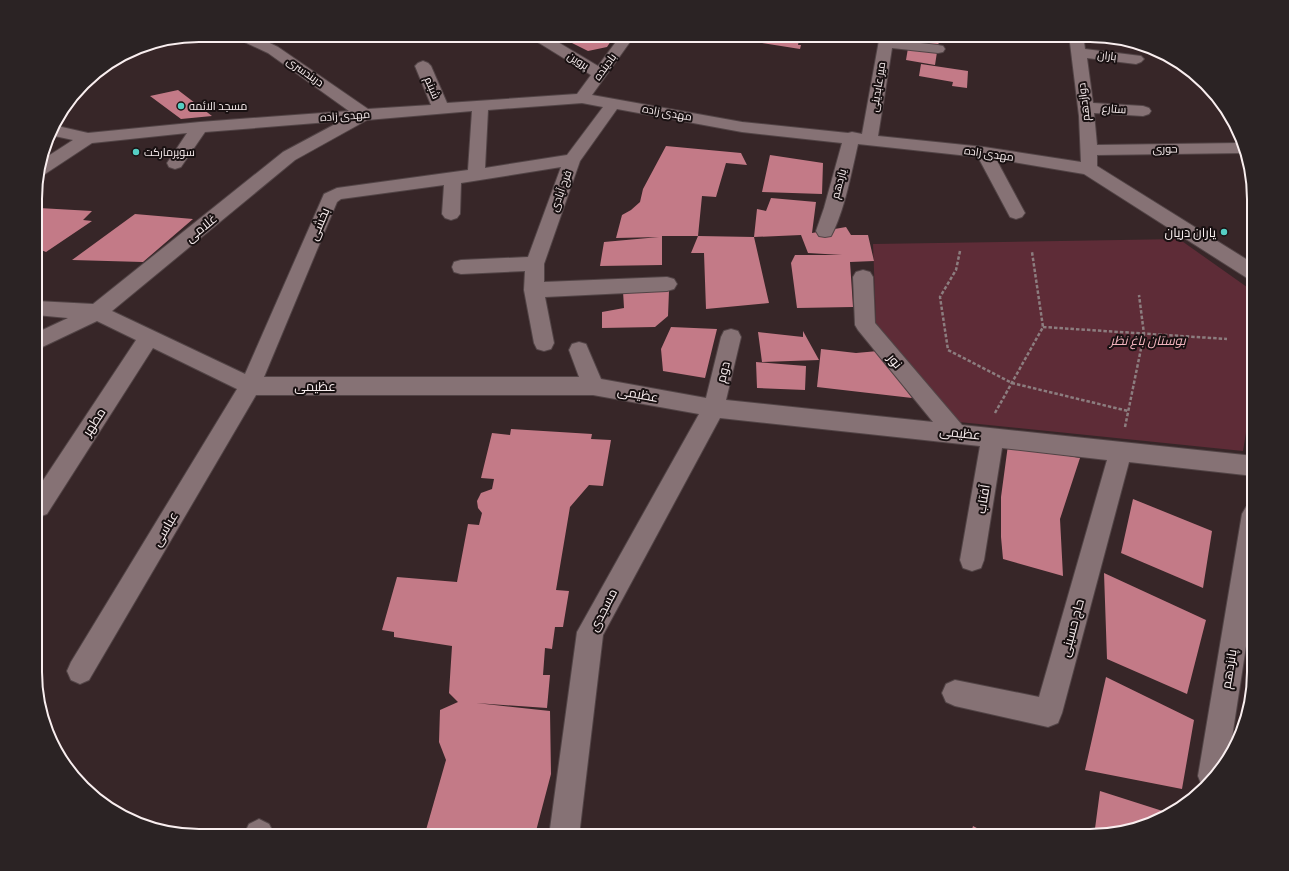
<svg xmlns="http://www.w3.org/2000/svg" width="1289" height="871" font-family="'Zilla Slab',Cairo,serif">
	<style>
		.green { fill: #5e2c37 }
		.building { fill: #c37a87 }
		.lines { fill: none; stroke-linecap: round; stroke-linejoin: round }
		.minor-casing { stroke: #524446; stroke-width: 2 }
		.path { stroke: #8c7d7f; stroke-width: 2.5; stroke-dasharray: 3.5 2; stroke-linecap: butt }
		.minor { fill: #867275; fill-rule: evenodd }
		.poi-dot { fill: #55cec4; stroke: #191112; stroke-width: 1.5 }
		.labels { text-anchor: middle; dominant-baseline: central; stroke-width: 4; stroke-linejoin: round; paint-order: stroke }
		.far-street-label { font-size: 11px; fill: #f9eeef; stroke: #191112 }
		.far-poi-label { font-size: 11px; fill: #f9eeef; stroke: #191112; text-anchor: start }
		.street-label { font-size: 13px; fill: #f9eeef; stroke: #191112 }
		.poi-label { font-size: 13px; fill: #f9eeef; stroke: #191112; text-anchor: end }
		.park-label { font-size: 13px; font-style: italic; fill: #f3b5bf; stroke: #191112 }
		.rim { fill: none; stroke: #f9eeef; stroke-width: 2 }
	</style>
	<rect width="100%" height="100%" fill="#372628"/>
	<path class="green" d="M1179 239 1254 292V384L1243 451 959 422 876 323 873 244Z"/>
	<path class="building" d="M570 35H615L607 47 588 51 564 39Z
		M765 35H806L804 41 799 40 798 45H801L800 49 762 43Z
		M910 35H921L939 38 938 49 909 45Z
		M908 48 937 52 935 65 906 60Z
		M921 64 968 71 967 88 952 86 953 82 919 76Z
		M178 90 212 116 181 119 150 96Z
		M666 146 741 153 747 165 726 163 716 197 702 196 698 236H662V265L600 266 604 242 659 237 616 238 622 215 631 210 640 202 643 189Z
		M770 155 823 163 822 194 762 192Z
		M771 198 816 202 812 233 846 227 851 235H868L874 261 850 262 853 307 797 308 791 263 795 255H842L808 253 801 235 754 237 769 303 706 309 704 253H691L698 236 754 237 757 209 766 211Z
		M39 208 92 211 83 220 92 221 46 252 36 248V210Z
		M135 214 193 219 143 262 72 260Z
		M623 291H669L668 316 655 327 602 328V312L624 308Z
		M671 327 717 329 705 378 663 371 661 349Z
		M803 331 819 360 762 362 758 332 803 337Z
		M821 349 856 353 878 351 912 398 817 387Z
		M756 362 806 366 805 390 757 388Z
		M511 429 592 434 591 439 611 440 603 486 589 485 570 507 556 590 569 591 563 627H555L552 649 545 648 543 675H550L547 708 476 703 550 711 551 774 536 831 534 836H429L426 830 446 760 439 742 440 710 458 702 449 693 452 646 394 637V632L382 630 397 577 457 582 468 524 479 525 482 513 478 508 477 501 481 493 492 489 494 479 481 478 492 433 510 435Z
		M1008 445 1080 458 1060 519 1063 576 1003 559 1001 537V497Z
		M1133 499 1212 531 1203 588 1121 553Z
		M1104 573 1206 620 1187 694 1107 659Z
		M1106 677 1194 720 1182 789 1085 770Z
		M1100 791 1172 814 1100 836H1094Z
		M973 826 992 836H970Z"/>
	<g class="lines">
		<defs>
			<path id="minor" d="M234 35H253L278 47 368 109 431 105 415 66 418 63 423 61 428 63 431 66 447 103 577 94 591 75 531 38 529 35H546L598 66 621 35H635L592 95 742 122 848 133 852 132 862 134 880 35H894V40L938 45 943 46 945 49 943 52 938 53 892 48 878 136 984 147 1081 162 1079 116 1069 35H1083L1085 49 1141 56 1144 59 1141 62 1136 64 1087 58 1093 103 1143 106 1149 108 1151 111 1149 114 1143 116 1094 113 1097 145 1240 143 1243 153 1097 155V166L1254 264V280L1247 278 1084 174 996 159 1025 213 1022 217 1016 219 1010 217 978 157 858 144C852 170 844 213 831 236L825 237 819 236 816 231 824 208 842 143 742 132 617 109 580 161 544 264V282L667 277 674 279 677 284 674 289 667 291 545 297 554 343 551 349 544 351 537 349 534 343 524 290 525 271 461 274 454 272 452 267 454 262 461 260 528 257 561 167 461 183 460 214 457 218 451 220 445 218 442 214 444 185 341 199 337 202 264 377H579L569 350 572 344 579 342 586 344 601 379 706 398 721 337 724 331 731 329 738 331 741 337 726 400 933 422 858 330 855 325 853 277 856 272 863 270 870 272 873 277 875 323 962 425 1254 456V476L1129 462 1062 713 1058 723 1048 727 955 706 946 702 942 693 946 684 955 680 1039 697 1107 460 1002 448 984 560 981 568 972 571 963 568 960 560 980 446 720 418 603 635 579 836H549L577 632 699 414 593 395H256L89 680 80 684 71 680 67 671 71 662 237 389 153 348 47 514 39 517H36V491L136 340 97 321 36 350V333L68 318 36 315V301L93 304 283 152 341 121 205 132 181 167 175 169 169 167 167 163 187 133 92 143 45 174 37 175 42 160 73 140 50 135 53 125 88 133 200 122 349 111 268 53 236 38ZM582 103 603 107 567 155 485 168 488 110ZM472 111 468 170 337 188 324 194 245 374 112 311 295 160 367 120Z
				M737 35H761L762 37 760 40 755 41 739 38Z
				M1254 504V594L1229 757 1226 763 1202 786 1198 776 1242 514 1246 507Z
				M259 819 269 824 274 834 273 836H243L249 824Z"/>
		</defs>
		<use href="#minor" class="minor-casing"/>
		<path class="path" d="M960 251 956 270 940 297 948 350 1012 383 1128 411
			M1043 327 1227 339
			M995 413 1043 327 1032 252
			M1125 427 1144 334 1139 295"/>
		<use href="#minor" class="minor"/>
	</g>
	<g class="poi-dot">
		<circle cx="181" cy="106" r="4"/>
		<circle cx="136" cy="152" r="4"/>
		<circle cx="1224" cy="232" r="4"/>
	</g>
	<g class="labels">
		<g class="far-street-label">
			<text transform="translate(1107 56) rotate(6)">باران</text>
			<text transform="translate(578 61) rotate(32)">پروین</text>
			<text transform="translate(605 67) rotate(-54)">بادینده</text>
			<text transform="translate(305 72) rotate(35)">دربندسری</text>
			<text transform="translate(878 87) rotate(-81)">میر عابدینی</text>
			<text transform="translate(432 88) rotate(67)">شبنم</text>
			<text transform="translate(1084 102) rotate(-97)">دوازدهم</text>
			<text transform="translate(1114 109) rotate(4)">ستارع</text>
			<text transform="translate(667 113) rotate(10)">مهدی زاده</text>
			<text transform="translate(345 116) rotate(-4)">مهدی زاده</text>
			<text transform="translate(1165 149) rotate(-1)">حوری</text>
			<text transform="translate(989 154) rotate(8)">مهدی زاده</text>
			<text transform="translate(839 184) rotate(-75)">یازدهم</text>
			<text transform="translate(561 191) rotate(-70)">فرح آبادی</text>
		</g>
		<g class="far-poi-label">
			<text x="189" y="106">مسجد الائمه</text>
			<text x="144" y="152">سوپرمارکت</text>
		</g>
		<g class="street-label">
			<text transform="translate(319 224) rotate(-67)">بخشی</text>
			<text transform="translate(201 228) rotate(-39)">غلامی</text>
			<text transform="translate(895 361) rotate(50)">نور</text>
			<text transform="translate(723 372) rotate(-76)">دوم</text>
			<text x="315" y="386">عظیمی</text>
			<text transform="translate(638 394) rotate(10)">عظیمی</text>
			<text transform="translate(94 422) rotate(-57)">مطهر</text>
			<text transform="translate(960 433) rotate(6)">عظیمی</text>
			<text transform="translate(983 499) rotate(-81)">آفتاب</text>
			<text transform="translate(165 529) rotate(-59)">عباسی</text>
			<text transform="translate(603 610) rotate(-63)">مسجدی</text>
			<text transform="translate(1072 628) rotate(-75)">حاج حسینی</text>
			<text transform="translate(1229 669) rotate(-81)">پانزدهم</text>
		</g>
		<g class="poi-label">
			<text x="1216" y="232">یاران دریان</text>
		</g>
		<g class="park-label">
			<text x="1148" y="340">بوستان باغ نظر</text>
		</g>
	</g>
	<path d="M0 0H1289V871H0ZM199 42H1090A157 157 0 0 1 1247 199V672A157 157 0 0 1 1090 829H199A157 157 0 0 1 42 672V199A157 157 0 0 1 199 42Z" fill="#2b2324" fill-rule="evenodd"/>
	<path class="rim" d="M199 42H1090A157 157 0 0 1 1247 199V672A157 157 0 0 1 1090 829H199A157 157 0 0 1 42 672V199A157 157 0 0 1 199 42Z"/>
</svg>
